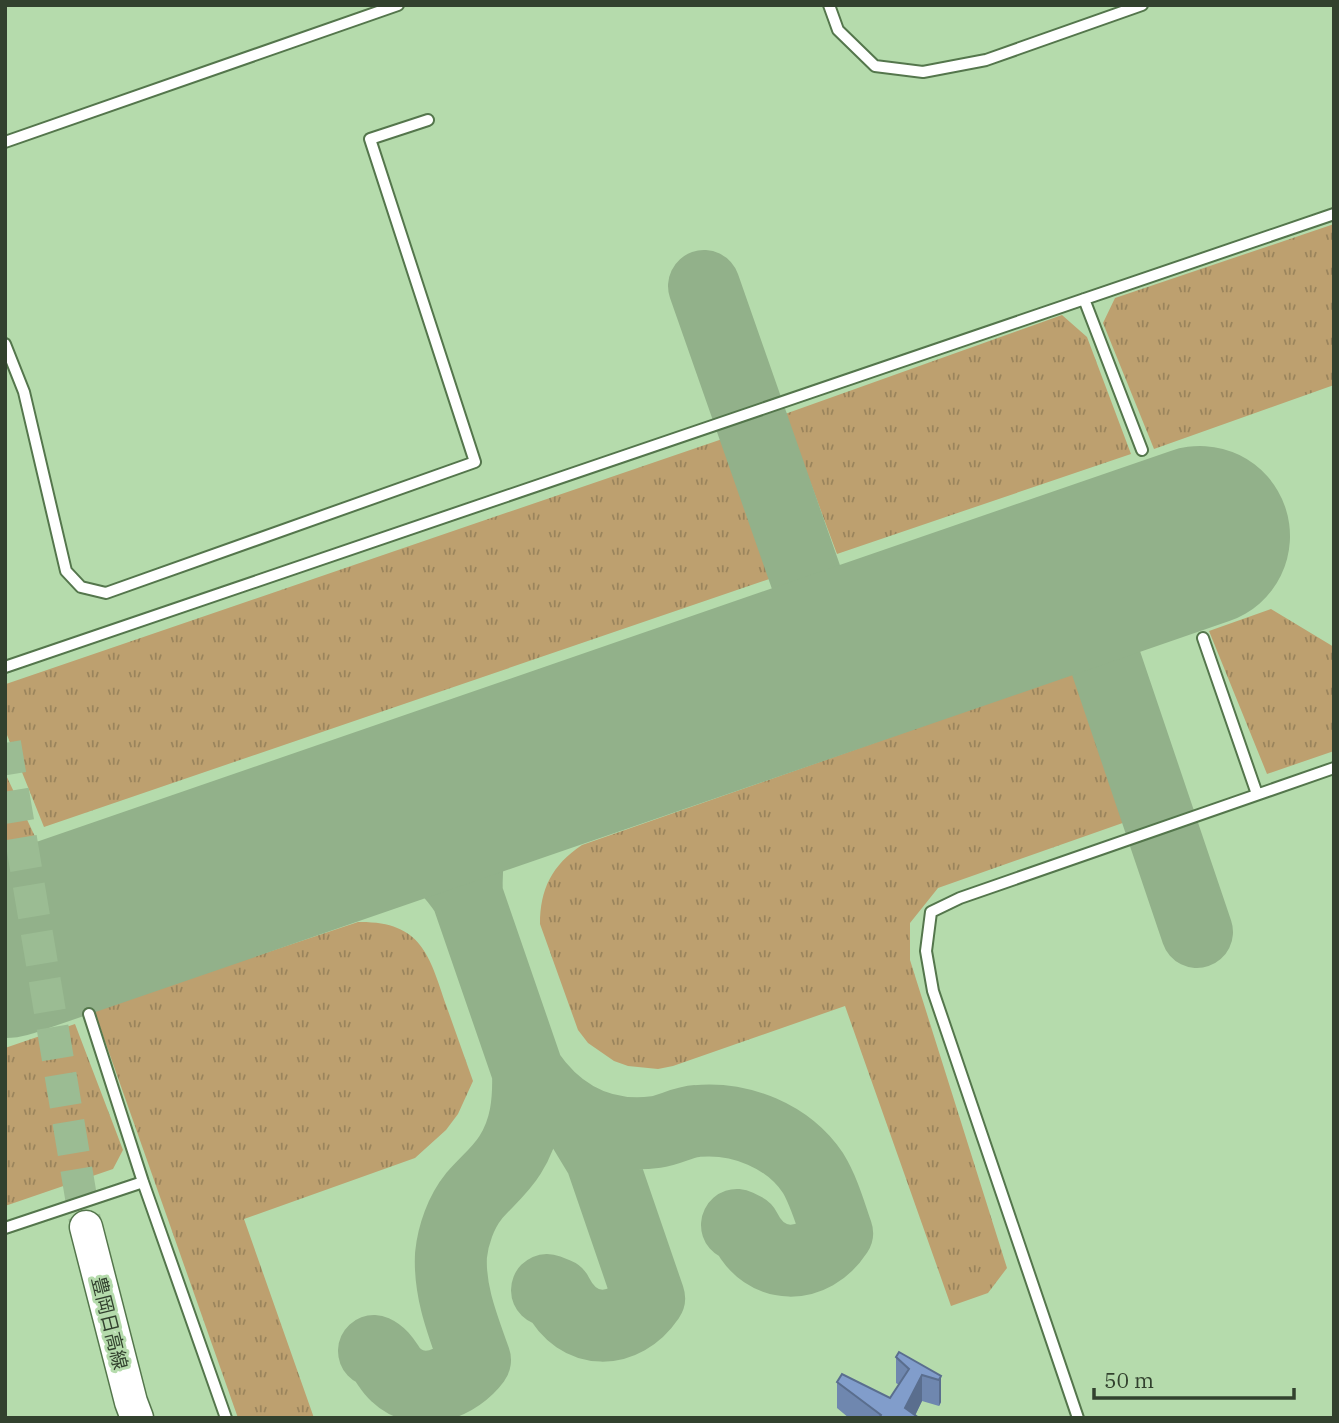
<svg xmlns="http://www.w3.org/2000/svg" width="1339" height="1423" font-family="'IBM Plex Serif','Noto Sans JP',serif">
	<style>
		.grass { fill: url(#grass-tufts) }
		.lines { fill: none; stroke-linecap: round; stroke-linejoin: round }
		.taxiway { stroke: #92b18a; stroke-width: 72 }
		.runway { stroke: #92b18a; stroke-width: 180 }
		.secondary-tunnel { stroke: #9bbc93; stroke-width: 32; stroke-dasharray: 32 16; stroke-linecap: butt }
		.lane-casing { stroke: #54764c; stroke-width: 14 }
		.secondary-casing { stroke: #54764c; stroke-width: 35 }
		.lane { stroke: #fff; stroke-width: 10 }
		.secondary { stroke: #fff; stroke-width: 32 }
		.wall { fill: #6f87af }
		.shaded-wall { fill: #5a6e8e }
		.building { fill: #819dcb; stroke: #5a6e8e; stroke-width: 2 }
		.labels { text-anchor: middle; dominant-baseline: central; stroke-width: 6; stroke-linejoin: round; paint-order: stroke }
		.street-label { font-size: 19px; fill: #32412e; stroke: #b5dbac }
	</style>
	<defs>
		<pattern id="grass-tufts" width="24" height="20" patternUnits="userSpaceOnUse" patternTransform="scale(1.75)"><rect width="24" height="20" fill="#bda06f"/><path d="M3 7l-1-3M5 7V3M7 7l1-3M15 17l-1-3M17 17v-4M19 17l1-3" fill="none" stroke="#9a845c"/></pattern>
	</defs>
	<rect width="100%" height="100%" fill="#b5dbac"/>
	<path class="grass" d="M1334 224V385L1154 449 1103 323 1115 298Z
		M1062 315 1087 337 1131 454 837 554 785 414Z
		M734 435 784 574 44 827 5 730 6 684Z
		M1271 609 1334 647V751L1267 774 1209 631Z
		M1083 670 1134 819 938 888 910 923V960L1007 1268 988 1293 951 1306 845 1006 673 1066 658 1069 628 1066 614 1061 588 1043 578 1030 540 924C540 889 552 865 582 845Z
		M5 773 39 845 5 857Z
		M358 922C421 921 429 954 446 1005 455 1030 464 1056 473 1081L458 1114 446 1130 415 1158 244 1219 314 1418H238L94 1010Z
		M75 1024 123 1150 113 1169 5 1206V1048Z"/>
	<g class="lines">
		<path class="taxiway" d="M704 286 814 600C814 634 802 660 775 682
			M814 600C834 627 856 639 889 643
			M1001 604C1042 616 1071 625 1103 654L1197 932
			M343 831C399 829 436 848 467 895
			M528 1072C558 1116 602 1139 656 1132 670 1130 682 1122 697 1121 741 1117 788 1136 813 1173 824 1191 830 1213 837 1233 813 1270 765 1271 745 1229L737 1225
			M547 1290 557 1294C578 1336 624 1335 649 1298L601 1158 578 1120
			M374 1351C385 1356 387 1367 396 1375 421 1399 458 1383 475 1360 463 1326 449 1292 451 1255 453 1235 461 1212 474 1196 486 1182 500 1171 510 1155 526 1130 529 1102 528 1072L467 895C464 840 479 802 524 769"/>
		<path class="runway" d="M5 948 1200 536"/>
		<path class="secondary-tunnel" d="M5 743 86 1227"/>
		<defs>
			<path id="lane" d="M829 5 838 30 875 66 923 72 986 60 1142 5
				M5 142 398 5
				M1084 299 1142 450
				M5 344 24 392 66 571 81 587 106 593 475 462 370 139 428 120
				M1203 638 1257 794
				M5 667 1334 214
				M89 1014 143 1182 226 1418
				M5 1228 143 1182
				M1078 1418 933 991 926 951 931 912 960 898 1334 768"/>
			<path id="secondary" d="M86 1227 131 1402 137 1418"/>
		</defs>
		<use href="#lane" class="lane-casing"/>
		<use href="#secondary" class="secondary-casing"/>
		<use href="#lane" class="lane"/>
		<use href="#secondary" class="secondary"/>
	</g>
	<path class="wall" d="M896 1357 941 1376V1402L939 1406 922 1401 915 1415 919 1418H849L837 1408V1382L890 1398 899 1385 896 1383Z"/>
	<path class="shaded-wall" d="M922 1375V1401L914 1418 905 1408Z
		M941 1376V1402L939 1406V1380Z"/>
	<path class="building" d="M899 1352 941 1376 939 1380 922 1375 905 1408 919 1418H879L881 1415 837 1382 842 1374 890 1398 909 1369 896 1357Z"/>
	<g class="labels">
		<g class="street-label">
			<text transform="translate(110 1323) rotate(76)">豊岡日高線</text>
		</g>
	</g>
	<rect width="1339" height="1423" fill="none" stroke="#32412e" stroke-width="14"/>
	<path d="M1094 1388v10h200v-10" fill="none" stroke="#32412e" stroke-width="3.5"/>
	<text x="1104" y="1388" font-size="21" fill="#32412e" stroke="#b5dbac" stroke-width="5" paint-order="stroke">50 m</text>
</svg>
